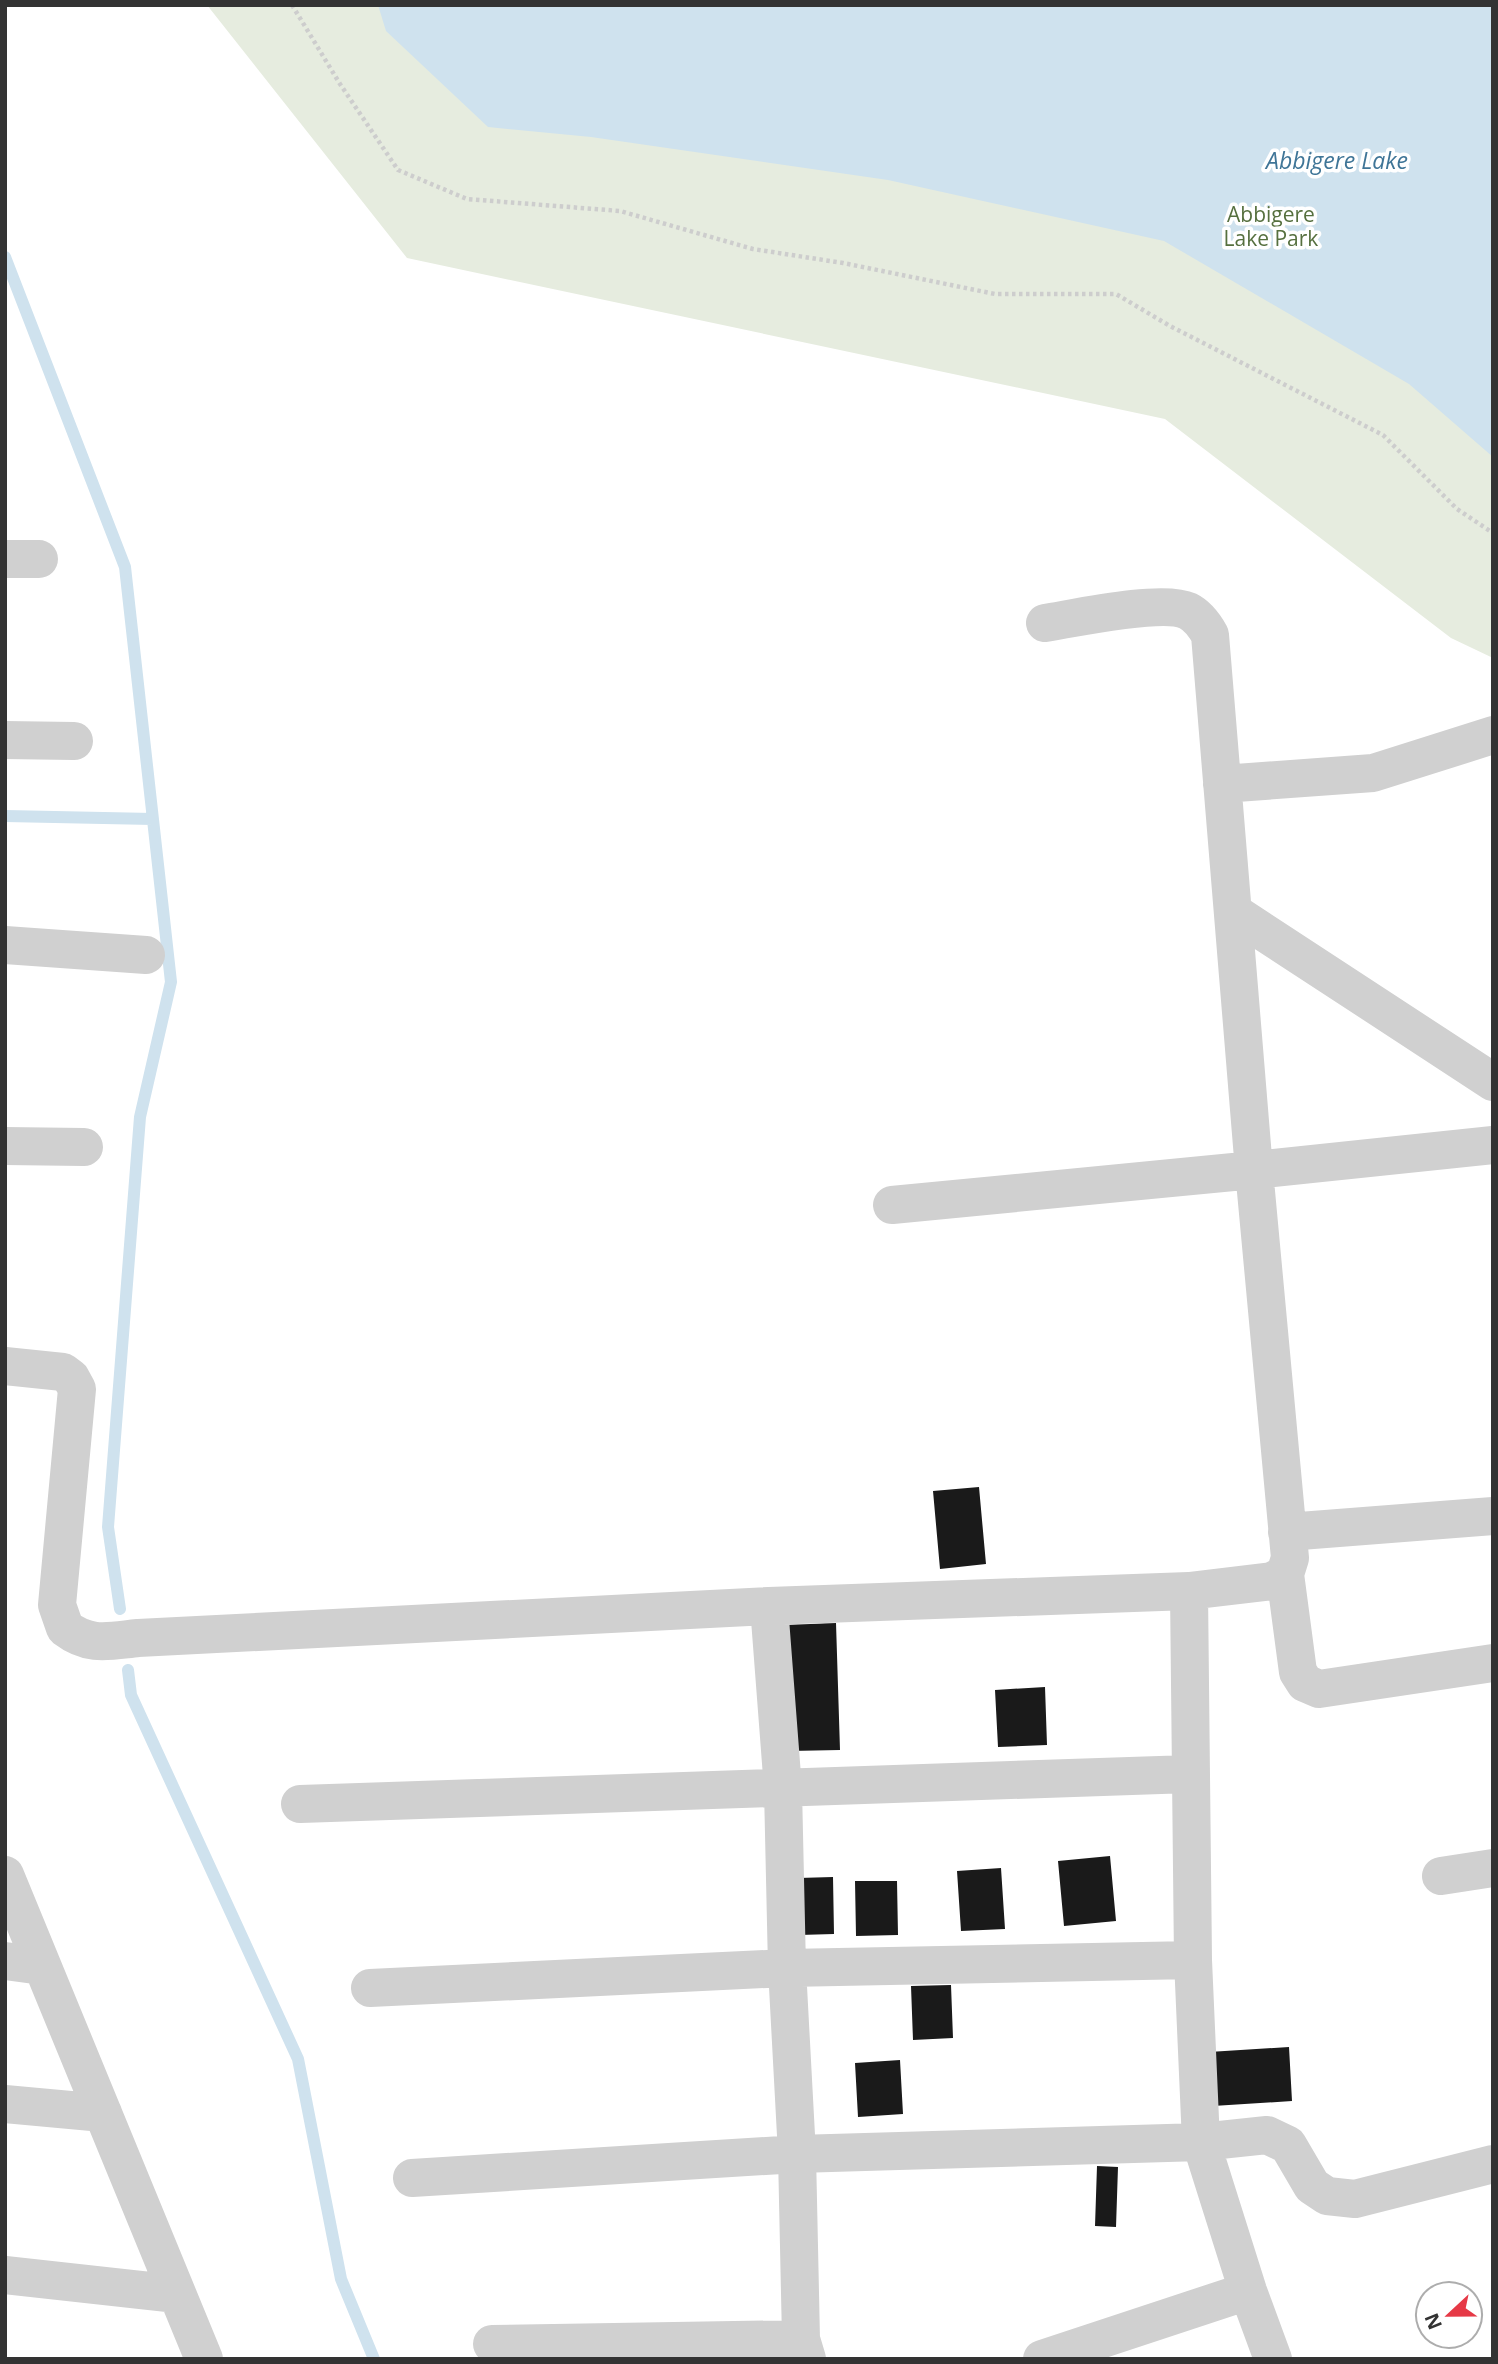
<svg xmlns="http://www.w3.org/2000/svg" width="1498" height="2364" font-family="'Open Sans',sans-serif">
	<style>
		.green { fill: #e6ecdf }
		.water { fill: #cfe2ee }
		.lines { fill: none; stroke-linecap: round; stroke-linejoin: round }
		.stream { stroke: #cfe2ee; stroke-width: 12 }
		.building { fill: #1a1a1a }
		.path { stroke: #cdcdcd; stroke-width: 4.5; stroke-dasharray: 3.5 3.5; stroke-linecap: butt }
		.street { stroke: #d0d0d0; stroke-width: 38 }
		.labels { text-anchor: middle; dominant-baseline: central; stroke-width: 7; stroke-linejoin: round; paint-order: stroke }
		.park-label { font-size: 21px; fill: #56703f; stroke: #fff }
		.water-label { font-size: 23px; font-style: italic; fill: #3f7597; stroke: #fff }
	</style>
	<rect width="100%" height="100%" fill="#fff"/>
	<path class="green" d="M207 5H1493V658L1451 638 1165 419 407 258Z"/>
	<path class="water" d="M378 5H1493V457L1409 384 1164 241 888 180 591 137 488 127 386 31Z"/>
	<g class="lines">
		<path class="stream" d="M5 257 125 567 171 982 140 1117 108 1527 120 1609
			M5 816 153 819
			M128 1670 131 1695 298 2059 341 2279 374 2359"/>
	</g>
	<path class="building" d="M979 1487 986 1564 940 1569 933 1491Z
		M836 1623 840 1750 789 1751 785 1625Z
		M1045 1687 1047 1745 998 1747 995 1690Z
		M1110 1856 1116 1921 1064 1926 1058 1861Z
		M1001 1868 1005 1929 961 1931 957 1871Z
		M833 1877 834 1934 799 1935 798 1878Z
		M855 1881H897L898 1935 856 1936Z
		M951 1985 953 2038 913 2040 911 1986Z
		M1289 2047 1292 2101 1213 2106 1209 2052Z
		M900 2060 903 2114 858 2117 855 2063Z
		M1097 2166 1118 2167 1116 2227 1095 2226Z"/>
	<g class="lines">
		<path class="path" d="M292 5 340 84 398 170 467 199 620 211 753 249 843 263 995 294H1116L1170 326 1383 435 1457 509 1493 533"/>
		<path class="street" d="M5 559H39
			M1045 623C1076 618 1163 599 1188 611 1198 616 1205 626 1210 635L1254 1170 1493 1145
			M5 740 74 741
			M1222 784 1373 773 1493 735
			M1233 912 1493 1082
			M5 945 146 955
			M5 1146 84 1147
			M5 1366 63 1372 71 1378 77 1389 57 1605 65 1628C90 1647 109 1641 138 1638L769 1606 783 1789 787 1968 797 2154 801 2339 807 2359
			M1287 1532 1493 1516
			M1285 1574 1298 1672 1305 1683 1319 1689 1493 1663
			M1189 1591 1193 1960 1201 2142 1248 2291 1273 2359
			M769 1606 1189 1591 1272 1581 1285 1574 1290 1558 1254 1170 892 1205
			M300 1804 1190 1774
			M5 1875 204 2359
			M1441 1876 1493 1868
			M5 1961 42 1966
			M370 1988 787 1968 1193 1960
			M5 2104 103 2113
			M412 2178 797 2154 1201 2142 1267 2135 1288 2145 1312 2186 1327 2196 1355 2199 1493 2164
			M5 2275 177 2294
			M492 2344 801 2339
			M1042 2359 1248 2291"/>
	</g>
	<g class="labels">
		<g class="park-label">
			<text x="1271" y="214">Abbigere<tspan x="1271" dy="24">Lake Park</tspan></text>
		</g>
		<g class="water-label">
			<text x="1337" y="160">Abbigere Lake</text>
		</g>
	</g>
	<rect width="1498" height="2364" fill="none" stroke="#333333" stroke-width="14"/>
	<g transform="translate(1449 2315) rotate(248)"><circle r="33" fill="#ffffff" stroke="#adadad" stroke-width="2"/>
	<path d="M0-5L12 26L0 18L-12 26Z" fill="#e63946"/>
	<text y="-10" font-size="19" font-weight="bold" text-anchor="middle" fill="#333333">N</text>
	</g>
</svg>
